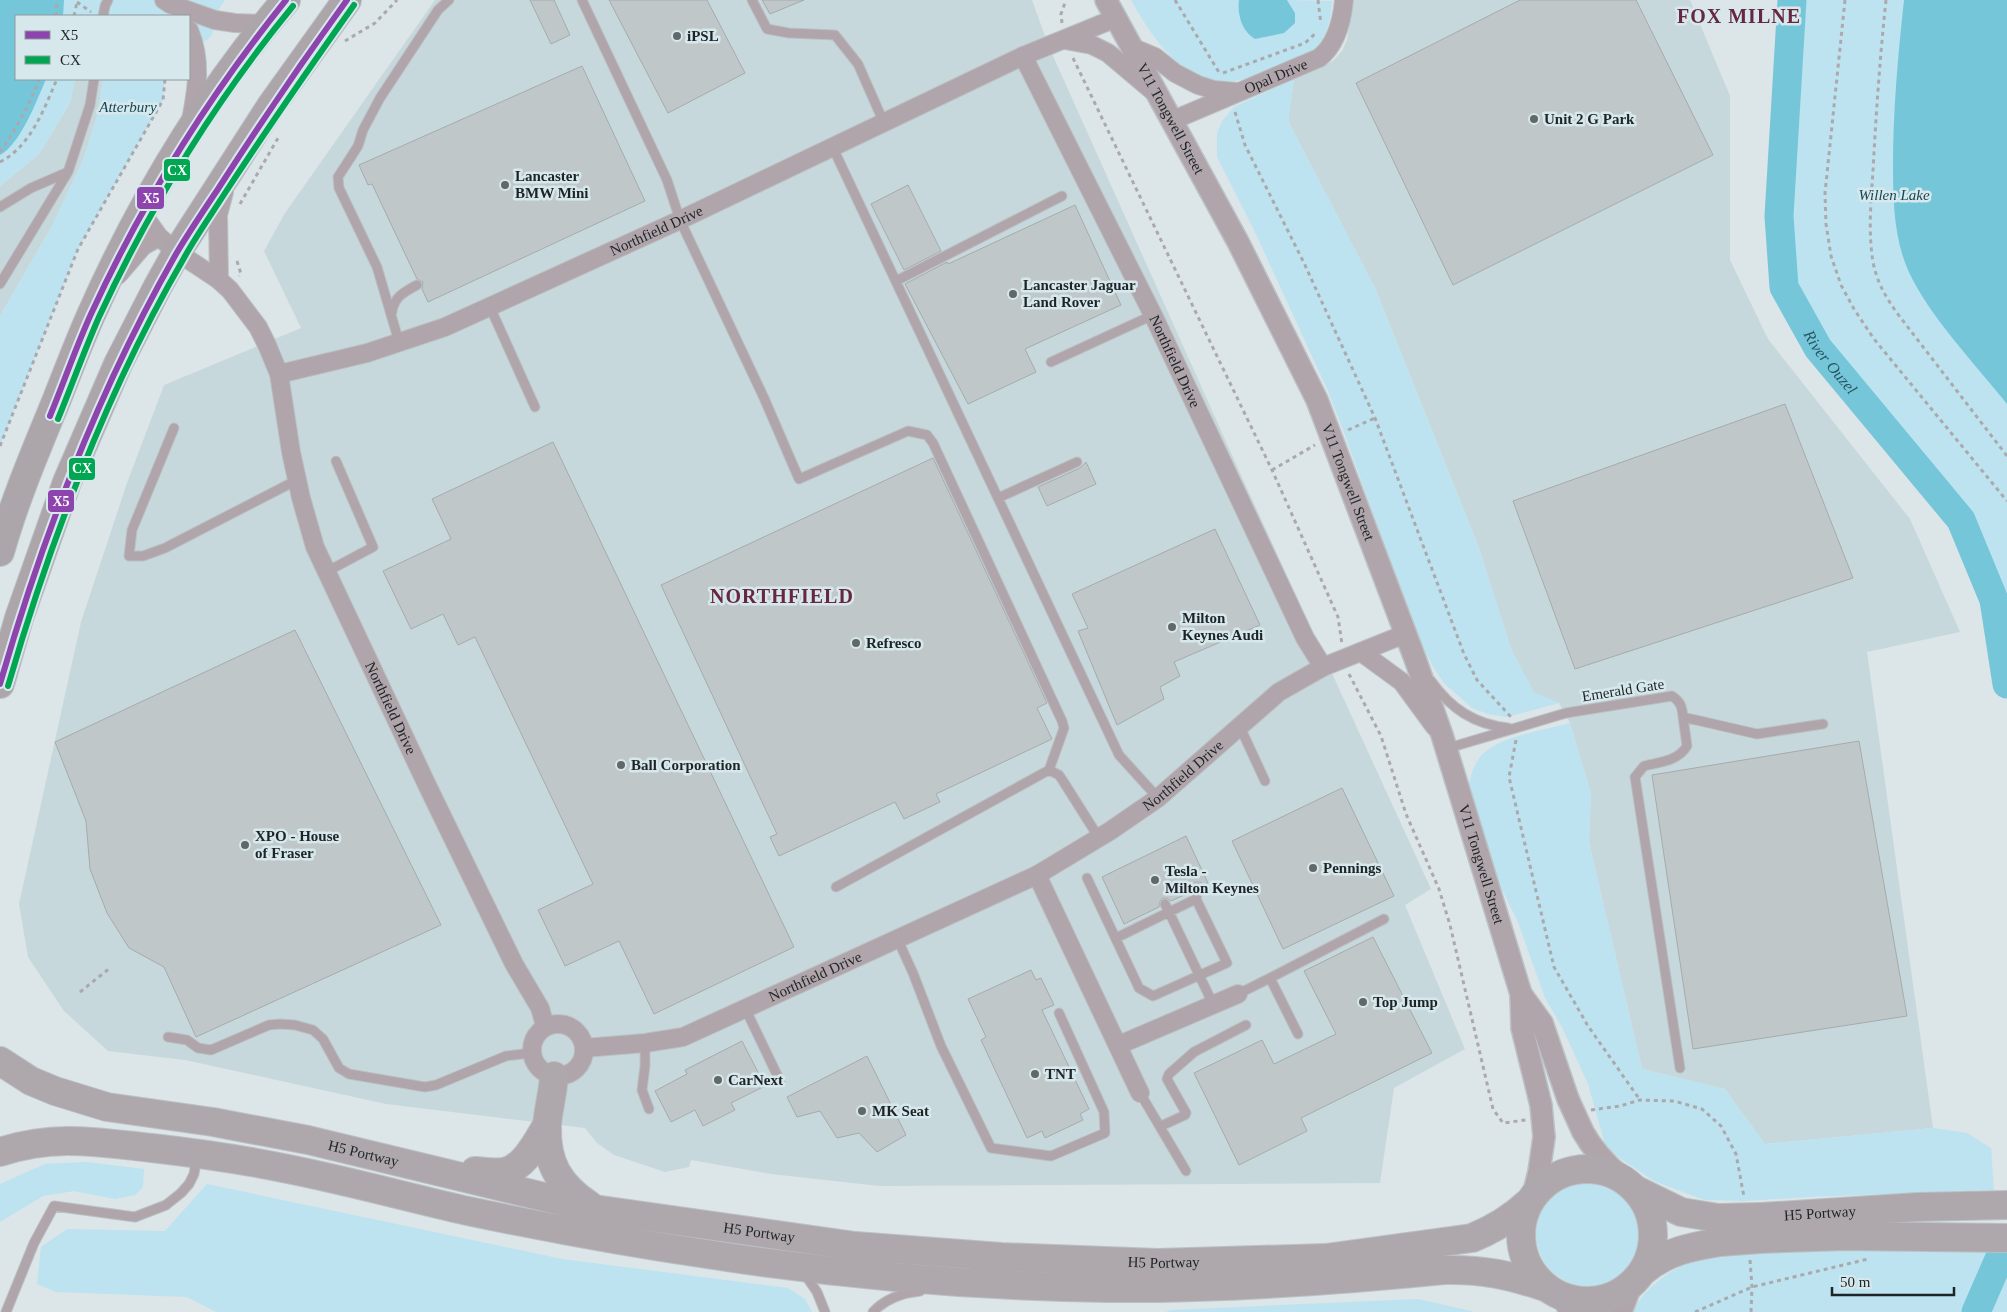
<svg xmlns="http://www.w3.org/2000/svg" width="2007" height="1312" font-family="'Times New Roman',serif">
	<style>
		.built { fill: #c7d8dd }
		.green { fill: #bce3ef }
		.water { fill: #76c6da }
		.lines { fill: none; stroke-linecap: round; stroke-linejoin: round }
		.river { stroke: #76c6da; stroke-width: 29 }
		.building { fill: #c0c7c9; stroke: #a4abad }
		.service-casing { stroke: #bbc1c4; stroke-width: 11 }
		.minor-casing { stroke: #bbc1c4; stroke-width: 20 }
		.tertiary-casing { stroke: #bbc1c4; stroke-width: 24 }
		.primary-casing { stroke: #bbc1c4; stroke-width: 30 }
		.trunk-casing { stroke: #bbc1c4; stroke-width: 30 }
		.path { stroke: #aba9ac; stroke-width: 3; stroke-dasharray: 4 4; stroke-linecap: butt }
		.service { stroke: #b0a5aa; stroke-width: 9 }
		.minor { stroke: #b0a5aa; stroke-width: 18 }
		.tertiary { stroke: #b0a5aa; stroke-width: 21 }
		.primary { stroke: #aea8ac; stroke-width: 28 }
		.trunk { stroke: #aca5aa; stroke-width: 28 }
		.tertiary-bridge-casing { stroke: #bbc1c4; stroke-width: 24; stroke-linecap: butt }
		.primary-bridge-casing { stroke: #bbc1c4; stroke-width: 30; stroke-linecap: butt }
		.tertiary-bridge { stroke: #b0a5aa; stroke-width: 21 }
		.primary-bridge { stroke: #aea8ac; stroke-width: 28 }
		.bus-1-casing { stroke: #d7e8ed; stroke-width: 10 }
		.bus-2-casing { stroke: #d7e8ed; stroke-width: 10 }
		.bus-1 { stroke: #8e44ad; stroke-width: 6 }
		.bus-2 { stroke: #00a651; stroke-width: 6 }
		.poi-dot { fill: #60686a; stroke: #d7e8ed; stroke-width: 2 }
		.labels { text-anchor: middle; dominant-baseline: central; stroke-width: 5; stroke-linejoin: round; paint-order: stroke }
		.poi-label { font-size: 15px; font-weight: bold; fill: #1e2426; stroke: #d7e8ed; text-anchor: start }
		.street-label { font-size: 15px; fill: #1e2426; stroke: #d7e8ed }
		.park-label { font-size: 15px; font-style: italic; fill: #154651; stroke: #d7e8ed }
		.water-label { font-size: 16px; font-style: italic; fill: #275662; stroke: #d7e8ed }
		.district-label { font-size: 20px; font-weight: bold; letter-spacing: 1px; fill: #682640; stroke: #d7e8ed }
		.line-badge { stroke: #d7e8ed; stroke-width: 2 }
		.badge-label { font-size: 14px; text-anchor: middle; font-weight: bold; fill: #fff }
	</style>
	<rect width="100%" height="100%" fill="#dce5e8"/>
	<path class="built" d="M435 0H1032L1049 47 1241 475 1431 889 1405 905 1465 1049 1394 1088 1380 1183 879 1186 771 1174 691 1160 689 1167 665 1172 614 1155 597 1143 585 1128 386 1104 185 1060 108 1051 64 1011 28 957 19 904 81 622 127 483 164 385 301 328 264 251 285 213Z
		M1353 0H1690L1730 96V260L1768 339 1910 519 1960 632 1867 652 1933 1128 1765 1144 1725 1089 1642 1069 1589 842 1591 794 1570 723 1559 703 1534 693 1511 649 1478 545 1376 290 1288 121 1294 79 1333 61 1342 51 1347 40Z
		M75 79H103L98 113 84 158 52 226 0 316V186L39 154 70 103Z"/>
	<path class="green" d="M0 0H225L217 12 212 35 207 40 189 46V16H16V79H75L70 103 39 154 0 186Z
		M1131 0H1239V16L1248 34 1295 13 1287 0 1332 1C1331 22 1326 43 1307 55 1286 63 1256 78 1234 81 1183 86 1153 39 1131 0Z
		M1792 0H2007V687L1994 600 1961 520 1818 348 1784 287 1779 216Z
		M103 79H165L163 100 78 249 0 446V316L52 226 84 158 98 113Z
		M1294 79 1288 121 1376 290 1478 545 1511 649 1534 692 1559 703 1507 717 1488 714 1472 708 1444 683 1432 665 1412 624 1345 435 1328 391 1255 232 1217 157V133L1222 121 1234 107Z
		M1570 723 1591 794 1589 842 1642 1069 1725 1089 1765 1144 1933 1128 1967 1133 1991 1148 1994 1190 1809 1197 1745 1201 1704 1200 1654 1181 1621 1159 1608 1148 1604 1141 1588 1084 1562 1027 1545 998 1518 922 1493 871 1468 786C1471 776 1473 766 1480 757 1496 737 1545 730 1570 723Z
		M86 1162 144 1169 143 1187 135 1195 115 1199 74 1191 43 1196 0 1222V1184L45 1164Z
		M1536 1234a52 52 0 1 1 104 0a52 52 0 1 1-104 0Z
		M207 1184 562 1259 788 1288 805 1299 812 1312H216L187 1297 56 1292 37 1284 41 1247 67 1229 165 1231Z
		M2007 1238V1312H1632C1651 1276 1688 1264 1720 1242Z
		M1418 1299 1475 1312H1165L1172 1310Z"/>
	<path class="water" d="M0 0H64L63 16H16V79H46C37 100 20 145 0 155Z
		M1239 0H1287L1295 13V23L1284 33 1255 39C1242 31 1237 15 1239 0Z
		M1904 0H2007V404C1976 365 1928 315 1908 270 1894 238 1893 201 1893 166 1893 111 1898 55 1904 0Z"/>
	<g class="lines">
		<g class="river">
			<path id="s1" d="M1792 0 1779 216 1784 287 1818 348 1961 520 1994 600 2007 684"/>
			<path d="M1976 1312 2007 1241"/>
		</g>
	</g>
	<path class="building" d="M530 0H554L570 35 551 44Z
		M609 0H707L745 73 668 113Z
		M762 0H804L770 14Z
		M1520 0H1636L1713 155 1453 285 1356 83Z
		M582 66 645 201 428 302 422 289 423 282 417 279 372 184 368 185 359 165Z
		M908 185 941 251 904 270 871 204Z
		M1075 205 1121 305 1025 349 1036 372 968 404 905 284 947 262 948 264Z
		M1785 404 1853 578 1575 669 1513 501Z
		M553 442 794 947 654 1014 619 941 565 966 538 910 593 884 475 637 458 645 443 614 411 629 383 571 451 539 432 499Z
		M933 458 1047 703 1037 708 1052 739 936 794 940 802 904 819 895 802 779 856 770 837 777 834 661 585Z
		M1086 462 1096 484 1047 506 1038 487 1080 468Z
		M1215 529 1260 625 1174 662 1180 676 1160 687 1164 699 1117 725 1078 631 1088 628 1072 594Z
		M295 630 441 925 196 1037 164 967 129 948 107 913 90 869 86 821 55 742Z
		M1859 741 1907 1016 1693 1049 1652 775Z
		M1342 788 1394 896 1283 949 1232 841Z
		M1186 836 1208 883 1204 885 1200 882H1195L1191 892 1171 901 1168 899 1163 898 1160 901 1159 907 1124 924 1102 877Z
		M1373 937 1432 1053 1301 1118 1307 1131 1239 1165 1194 1073 1262 1040 1274 1064 1336 1034 1304 971Z
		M1031 970 1036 980 1041 978 1054 1005 1042 1010 1089 1109 1080 1114 1083 1120 1045 1138 1042 1131 1027 1138 981 1040 986 1037 968 999Z
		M742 1041 765 1086 731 1103 735 1110 703 1126 695 1110 671 1122 655 1091 687 1074 685 1070Z
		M867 1056 906 1135 877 1152 859 1133 837 1138 820 1111 797 1117 787 1097Z"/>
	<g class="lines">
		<defs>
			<path id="service" d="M582 0 667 180 680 220 764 398 799 479 908 431 927 435 933 443 1062 721 1064 728 1049 770 836 887
				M752 0 767 29 789 33 835 35 858 64 884 123
				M103 16 105 6 108 0
				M833 148 1119 755 1158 798
				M0 207 31 188 68 172
				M896 281 1062 196
				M0 284 68 172 90 105 94 79
				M490 307 535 407
				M392 312C394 297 404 292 417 285
				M399 342 377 267 339 188 338 177 358 146 363 130 380 98 438 10 449 0
				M1051 362 1153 315
				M174 428 132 530 129 556H143L165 548 297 480
				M998 498 1077 462
				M326 572 373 547 336 461
				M1431 681C1451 709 1474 724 1508 728
				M1240 727 1265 781
				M1445 749 1566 713 1672 696C1681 702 1682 707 1683 717L1757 734 1823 724
				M1049 770 1059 775 1063 781 1099 838
				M1087 878 1139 988 1153 996 1227 963 1196 899 1169 912 1165 904
				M1196 899 1198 888
				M897 938 913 973 941 1046 991 1148 1051 1156 1105 1133 1104 1112 1059 1013
				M1116 938 1169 912 1213 1004
				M1270 978 1384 919
				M1238 994 1270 978 1298 1034
				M745 1008 780 1081
				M168 1037 187 1040 198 1048 211 1050 269 1025 280 1024 295 1025 313 1030 323 1039 339 1068 349 1074 425 1087 436 1085 506 1056 531 1053
				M645 1043V1066L642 1090 649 1109
				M1680 1068 1635 777 1644 766C1660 762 1678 761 1687 746L1683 717
				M1140 1093 1186 1171
				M1161 1126 1185 1115 1186 1113 1167 1079 1169 1074 1194 1052 1246 1025
				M804 1273 817 1292 825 1312
				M6 1312 34 1243 54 1206 135 1217 166 1205 181 1193 189 1184 194 1174 197 1156
				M873 1312C886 1298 902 1293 920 1291"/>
			<g id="minor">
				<path d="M164 0 170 4 215 20 235 23 266 24"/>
				<path d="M189 30C202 61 197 89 191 120"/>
				<path d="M1065 40 1092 45 1108 53 1153 91"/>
				<path d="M1131 47 1155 57 1175 73 1198 85 1214 90 1237 92"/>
				<path id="s2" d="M1023 56 1153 315 1305 638 1323 667"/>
				<path id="s3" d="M1171 121 1319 58C1336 45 1342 21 1344 0"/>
				<path id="s4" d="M142 213 159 237 177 252 219 280 230 290 258 327 267 345 279 374 291 452 301 498 315 547 427 785 514 964 540 1008 545 1026"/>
				<path d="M118 275 143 246 159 237"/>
				<path d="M219 280 218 215 224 192"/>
				<path id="s5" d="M279 374 367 353 445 327 680 220 1023 56 1116 18"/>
				<path d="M1361 652 1402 682 1435 727"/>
				<path d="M1037 875 1140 1093"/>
				<circle cx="558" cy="1050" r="26"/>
				<path d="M1119 1045 1238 994"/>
				<path id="s6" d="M584 1048 645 1043 683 1037 1037 875 1110 831 1158 798 1279 692 1323 667 1405 634"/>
			</g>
			<g id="tertiary">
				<path id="s7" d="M1106 0 1238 242 1317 400 1414 656 1442 735 1521 994 1522 1028 1541 1105"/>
				<path d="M1521 994 1542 1023 1568 1099"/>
				<path d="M1583 1132C1593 1150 1605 1163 1621 1177"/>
				<path d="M1533 1196 1539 1172 1544 1137"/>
				<path d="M1563 1297 1570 1312"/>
				<path d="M1621 1312 1631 1285"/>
			</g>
			<g id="primary">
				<path id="s8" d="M0 1061 31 1081 55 1091 107 1107 213 1122 308 1140 594 1209 855 1246 1001 1257 1158 1263 1326 1258 1472 1238C1494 1229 1511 1219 1528 1203"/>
				<path d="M554 1076C553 1093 548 1110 547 1126 546 1163 559 1185 589 1205"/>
				<path d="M0 1152C54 1134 97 1142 152 1148 196 1153 239 1159 283 1168 345 1180 406 1197 468 1211 549 1228 631 1243 713 1255 844 1275 976 1286 1108 1288 1220 1289 1333 1281 1444 1270 1483 1269 1509 1275 1545 1287"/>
				<circle cx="1587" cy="1235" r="66"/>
				<path d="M475 1171C484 1172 495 1173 504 1172 524 1168 537 1142 547 1125"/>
				<path d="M1638 1191 1681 1212 1718 1218"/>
				<path id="s9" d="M1761 1217 1918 1207 2007 1205"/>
				<path d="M1760 1239 1845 1236 2007 1238"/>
				<path d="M1643 1271C1667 1251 1690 1247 1720 1242"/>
			</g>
			<path id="trunk" d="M0 552C15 499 36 450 57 399 68 371 79 342 91 315 141 202 206 94 286 0
				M0 684 19 618 67 482 118 364 158 286 177 252 271 106 347 0"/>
		</defs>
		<use href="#service" class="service-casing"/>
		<use href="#minor" class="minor-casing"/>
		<use href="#tertiary" class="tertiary-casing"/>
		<use href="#primary" class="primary-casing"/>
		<use href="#trunk" class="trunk-casing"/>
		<path class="path" d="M1175 0 1220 74
			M1318 0 1321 24
			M1845 0 1825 193 1826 224 1831 256 1841 285 1854 309 1874 339 2007 501
			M1886 0C1880 57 1876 113 1873 171 1871 200 1868 232 1873 262 1877 282 1885 296 1897 313L2007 456
			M77 2 91 12
			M56 16 57 0
			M74 16 77 2
			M1062 23 1061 14 1066 0
			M345 41 375 23 397 0
			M1073 58 1272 470 1338 617 1342 644
			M1223 73 1305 43 1317 32
			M1235 112 1245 145 1304 263 1375 418 1464 654 1477 680 1511 717
			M0 152C16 129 30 105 39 79
			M0 162C31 146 44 109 57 79
			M240 204 278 138
			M237 261 241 274 239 276
			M1348 430 1375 418
			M0 446 78 249 163 100 165 79
			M1272 470 1315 445
			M1349 674 1381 736 1406 814 1439 889 1450 925 1493 1109 1503 1123 1526 1120
			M1516 740 1509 777 1554 967 1588 1026 1640 1100
			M80 992 110 968
			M1591 1110 1620 1106 1640 1100 1674 1101 1702 1109 1721 1126 1736 1154 1744 1197
			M1750 1260 1752 1287 1751 1312
			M1695 1312 1752 1287 1868 1259"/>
		<use href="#service" class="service"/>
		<use href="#minor" class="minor"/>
		<use href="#tertiary" class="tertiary"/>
		<use href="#primary" class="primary"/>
		<use href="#trunk" class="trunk"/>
		<defs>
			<path id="tertiary-bridge" d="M1568 1099 1583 1132
				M1541 1105 1544 1137"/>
			<path id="primary-bridge" d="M1718 1218 1761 1217
				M1720 1242 1760 1239"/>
		</defs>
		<use href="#tertiary-bridge" class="tertiary-bridge-casing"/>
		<use href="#primary-bridge" class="primary-bridge-casing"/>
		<use href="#tertiary-bridge" class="tertiary-bridge"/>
		<use href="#primary-bridge" class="primary-bridge"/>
		<defs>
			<path id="bus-1" d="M50 416C64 382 76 347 91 314 143 201 208 97 286 0
				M0 684C43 535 99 389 176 254 189 232 204 210 218 189 259 125 302 62 347 0"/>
			<path id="bus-2" d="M58 419C72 385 84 351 99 317 151 205 215 101 293 6
				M8 686C51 538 106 392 184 258 196 236 211 215 225 193 267 129 310 67 354 5"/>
		</defs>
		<use href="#bus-1" class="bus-1-casing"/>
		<use href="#bus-2" class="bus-2-casing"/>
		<use href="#bus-1" class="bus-1"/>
		<use href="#bus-2" class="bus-2"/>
	</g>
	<g class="poi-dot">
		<circle cx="677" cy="36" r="5"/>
		<circle cx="1534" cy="119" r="5"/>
		<circle cx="505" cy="185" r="5"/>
		<circle cx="1013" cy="294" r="5"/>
		<circle cx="1172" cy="627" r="5"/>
		<circle cx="856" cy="643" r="5"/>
		<circle cx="621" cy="765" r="5"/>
		<circle cx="245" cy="845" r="5"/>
		<circle cx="1313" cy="868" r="5"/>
		<circle cx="1155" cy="880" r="5"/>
		<circle cx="1363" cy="1002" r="5"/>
		<circle cx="1035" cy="1074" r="5"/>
		<circle cx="718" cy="1080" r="5"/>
		<circle cx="862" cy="1111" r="5"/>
	</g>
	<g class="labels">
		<g class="poi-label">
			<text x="687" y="36">iPSL</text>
			<text x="1544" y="119">Unit 2 G Park</text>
			<text x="515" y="176">Lancaster<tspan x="515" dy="17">BMW Mini</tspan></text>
			<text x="1023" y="285">Lancaster Jaguar<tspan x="1023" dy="17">Land Rover</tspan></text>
			<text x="1182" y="618">Milton<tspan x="1182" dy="17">Keynes Audi</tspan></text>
			<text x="866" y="643">Refresco</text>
			<text x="631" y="765">Ball Corporation</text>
			<text x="255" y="836">XPO - House<tspan x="255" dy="17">of Fraser</tspan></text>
			<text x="1323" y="868">Pennings</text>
			<text x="1165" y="871">Tesla -<tspan x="1165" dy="17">Milton Keynes</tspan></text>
			<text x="1373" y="1002">Top Jump</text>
			<text x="1045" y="1074">TNT</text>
			<text x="728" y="1080">CarNext</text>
			<text x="872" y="1111">MK Seat</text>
		</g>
		<g class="street-label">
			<text stroke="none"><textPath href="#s3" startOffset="114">Opal Drive</textPath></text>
			<text stroke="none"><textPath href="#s7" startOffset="135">V11 Tongwell Street</textPath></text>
			<text stroke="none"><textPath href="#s5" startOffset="405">Northfield Drive</textPath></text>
			<text stroke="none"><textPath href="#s2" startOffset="341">Northfield Drive</textPath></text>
			<text stroke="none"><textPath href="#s7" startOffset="540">V11 Tongwell Street</textPath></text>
			<text transform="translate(1623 690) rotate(-9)">Emerald Gate</text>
			<text stroke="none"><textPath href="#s4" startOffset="571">Northfield Drive</textPath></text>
			<text stroke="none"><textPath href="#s6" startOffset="666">Northfield Drive</textPath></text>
			<text stroke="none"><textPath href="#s7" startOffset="945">V11 Tongwell Street</textPath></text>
			<text stroke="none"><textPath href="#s6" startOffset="245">Northfield Drive</textPath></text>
			<text stroke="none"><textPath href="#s8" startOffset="378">H5 Portway</textPath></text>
			<text stroke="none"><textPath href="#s9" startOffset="59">H5 Portway</textPath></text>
			<text stroke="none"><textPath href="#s8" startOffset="782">H5 Portway</textPath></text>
			<text stroke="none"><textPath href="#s8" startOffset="1188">H5 Portway</textPath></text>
		</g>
		<g class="park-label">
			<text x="128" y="107">Atterbury</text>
			<text x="1894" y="195">Willen Lake</text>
		</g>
		<g class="water-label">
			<text stroke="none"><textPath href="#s1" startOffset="376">River Ouzel</textPath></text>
		</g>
		<g class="district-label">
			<text x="1739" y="16">FOX MILNE</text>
			<text x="782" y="596">NORTHFIELD</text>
		</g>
	</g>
	<g class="line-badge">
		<rect x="163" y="158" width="28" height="24" rx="5" fill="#00a651"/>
		<rect x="136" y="186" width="29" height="24" rx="5" fill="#8e44ad"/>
		<rect x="68" y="457" width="28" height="24" rx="5" fill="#00a651"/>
		<rect x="47" y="489" width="28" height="24" rx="5" fill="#8e44ad"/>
	</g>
	<g class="badge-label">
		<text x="177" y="175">CX</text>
		<text x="151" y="203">X5</text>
		<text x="82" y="473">CX</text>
		<text x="61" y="506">X5</text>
	</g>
	<rect x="15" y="15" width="175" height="65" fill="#d7e8ed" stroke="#8d9a9d"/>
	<rect x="25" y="31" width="25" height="8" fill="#8e44ad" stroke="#8d9a9d"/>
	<text x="60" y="40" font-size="15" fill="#1e2426">X5</text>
	<rect x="25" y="56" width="25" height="8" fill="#00a651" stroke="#8d9a9d"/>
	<text x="60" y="65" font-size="15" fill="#1e2426">CX</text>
	<path d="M1832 1287v8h122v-8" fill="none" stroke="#1e2426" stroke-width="2.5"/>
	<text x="1840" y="1287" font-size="15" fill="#1e2426" stroke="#d7e8ed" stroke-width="4" paint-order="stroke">50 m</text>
</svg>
